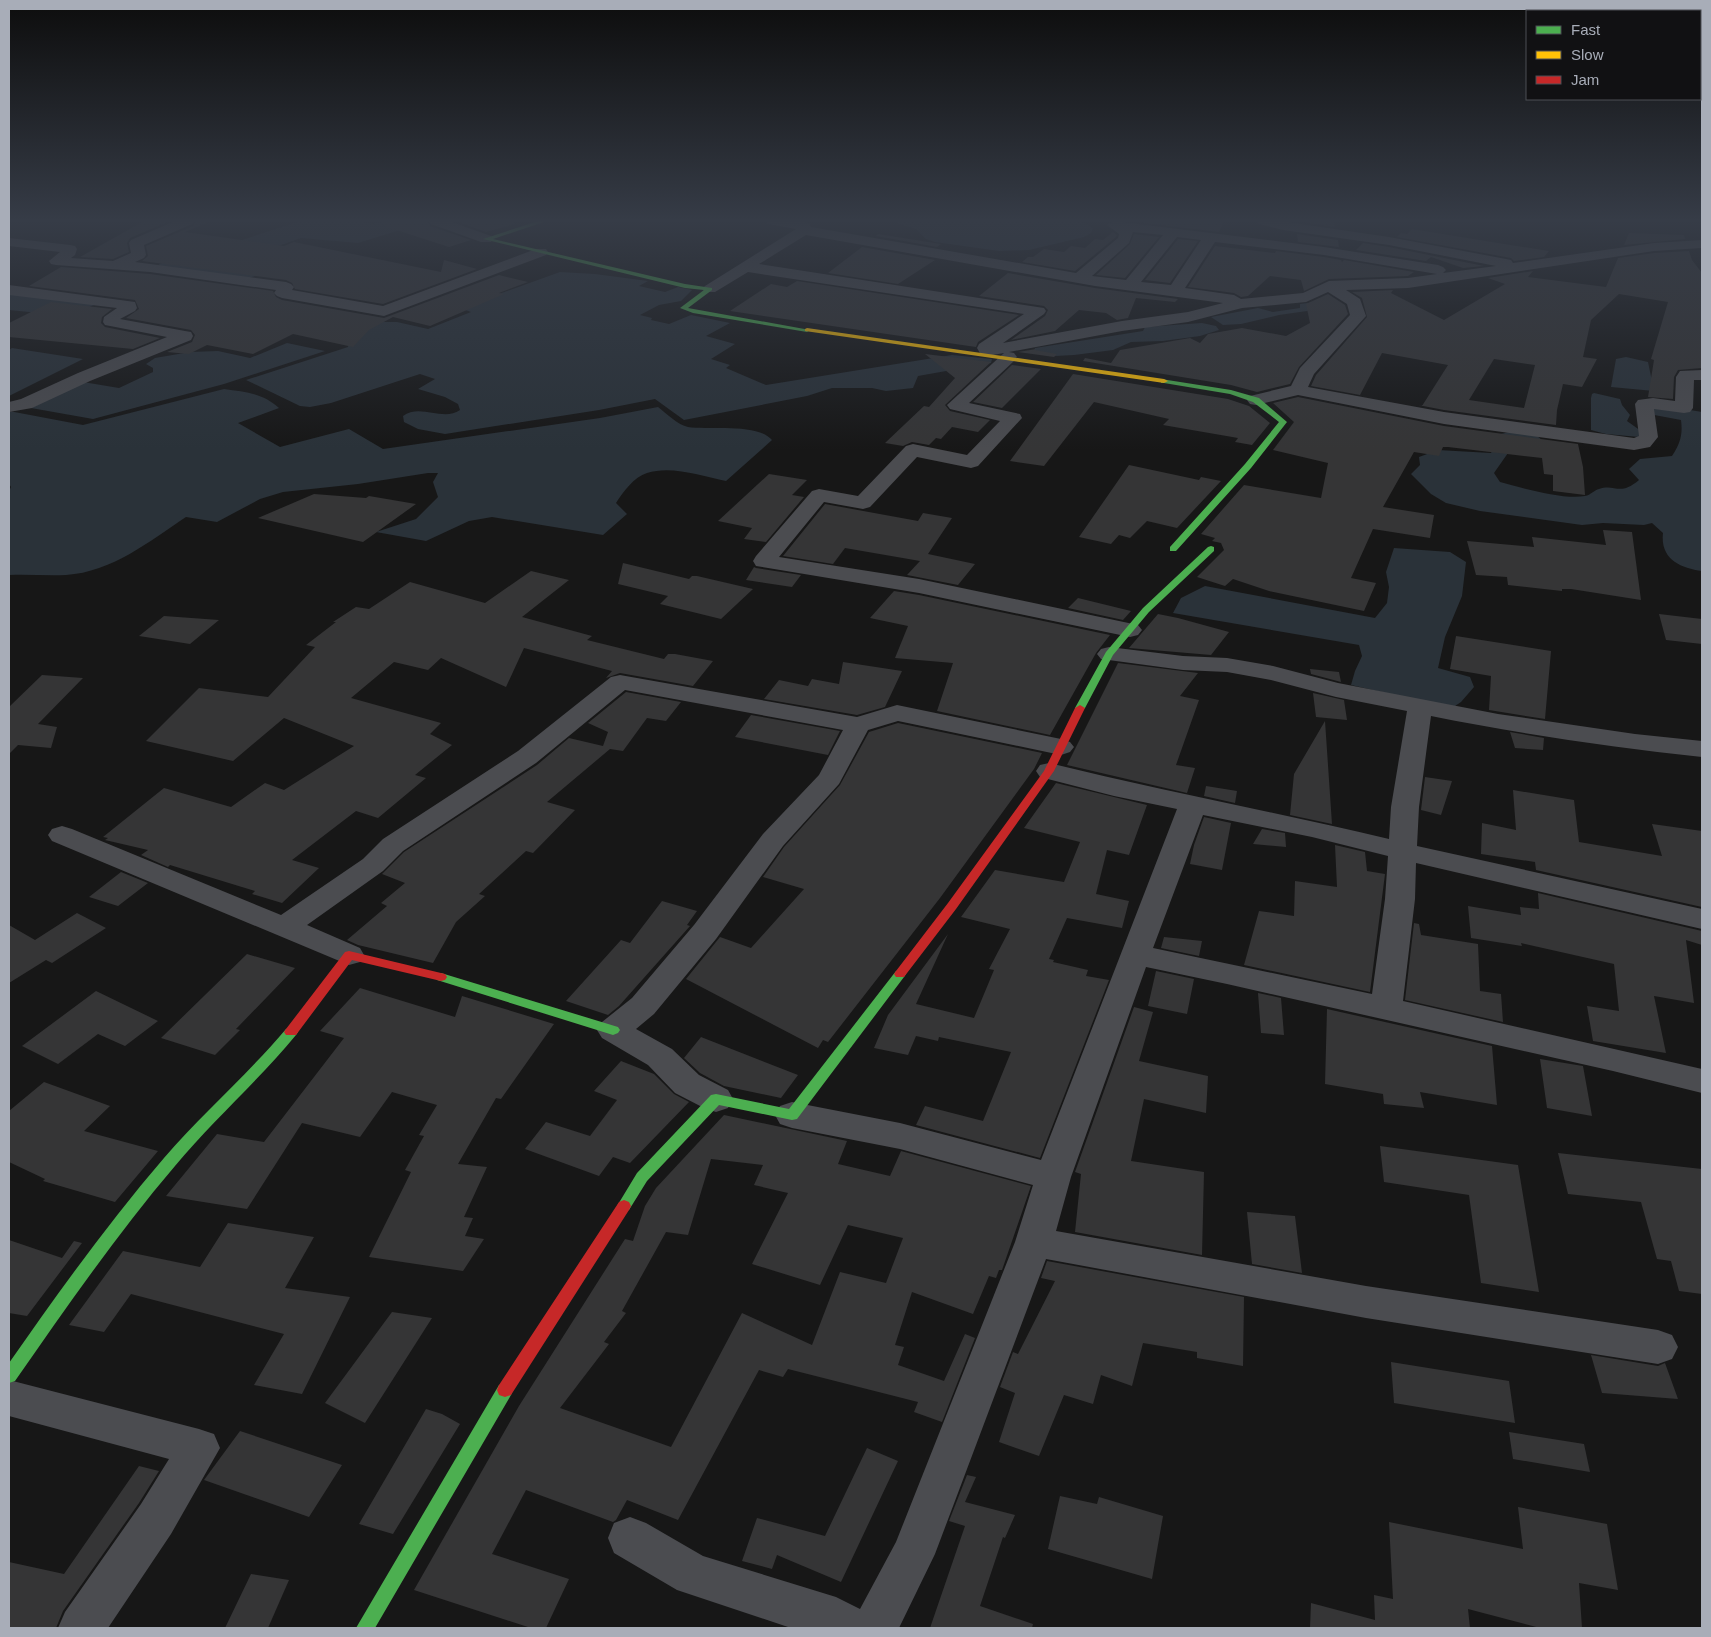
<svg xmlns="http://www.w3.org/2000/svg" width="1711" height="1637" font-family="Helvetica,sans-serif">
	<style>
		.water { fill: #2a3239 }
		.building { fill: #353536; fill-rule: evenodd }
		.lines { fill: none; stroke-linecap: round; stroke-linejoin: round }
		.street { fill: #4b4c50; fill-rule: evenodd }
		.fast { fill: #4caf50; fill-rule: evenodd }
		.slow { fill: #ffc107; fill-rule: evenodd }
		.jam { fill: #c62828; fill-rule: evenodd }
	</style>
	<rect width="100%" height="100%" fill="#171717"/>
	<path class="water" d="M300 221H357L373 224 386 221H421L413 226 358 243 301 238 267 250 260 274 246 279 160 266 159 264 227 245Z
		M890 221H1081L1093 228 1091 233 1084 237 1029 250 999 251 935 242 926 239 916 229Z
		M560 272 595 274 648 281 639 286 665 292 678 287 692 290 681 301 659 305 640 315 652 318 651 320 669 324 691 315 730 323 706 336 735 344 711 359 730 365 726 368 766 385 952 355 992 359 991 363 918 376 913 388 886 391 872 388H832L807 396 684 420 655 399 599 410 445 434 418 429 404 422 403 416C420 403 443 422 460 410L458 404 445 397 418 389 435 379 420 374 331 403 310 407 300 406 246 380 348 347 349 338 381 322H397L428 329 471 312 460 308Z
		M9 292 90 301 96 304 70 316 9 310Z
		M1323 301 1314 310 1279 315 1241 324 1223 325 1211 317 1258 308 1273 312 1300 308V304Z
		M1202 323 1216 326 1219 330 1200 336 1163 341 1131 342 1113 350 1074 355 1055 356 1034 351 1035 348 1143 331 1145 327Z
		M287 343 325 351 224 384 93 419 31 408 83 382 119 388 153 372V368L146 364 155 358 190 352 218 351 250 358Z
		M12 348 83 359 9 396V350Z
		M1626 357 1648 362 1654 391 1611 387 1616 359Z
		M224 389C245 392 263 393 279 408L238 423 280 447 349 429 383 449 600 418 658 407C666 413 678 425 688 427 709 430 758 423 772 440L726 481C702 476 671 465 647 473 634 477 623 492 616 503L627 514 603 535 492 517 469 521 426 541 376 532 416 519 438 497 433 482 438 473H428L358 484 283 492 260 499 217 522 186 517C150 541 112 572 66 575 47 576 28 574 9 575V491L11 487 9 484V411L83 425Z
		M1594 393 1620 399 1622 405 1630 415 1627 421 1641 431 1639 437 1606 434 1591 430V398L1592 394Z
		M1655 404 1702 412V571C1680 568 1660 559 1663 533L1652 523 1644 525 1603 523 1582 525 1480 511 1446 503 1431 494 1411 474 1420 465 1419 457 1438 450 1491 453 1501 434C1519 429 1533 428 1546 445L1508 453 1494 473 1500 482C1522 488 1564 500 1585 496 1591 495 1594 490 1599 489 1615 483 1619 497 1639 480L1629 469 1640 459 1672 456C1680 444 1683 435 1681 420L1649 414Z
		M1394 548 1450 552 1466 562 1462 596 1445 637 1438 668 1470 677 1474 687 1461 702 1452 708 1351 685 1355 671 1362 656 1359 645 1173 613 1181 598 1205 586 1375 618 1387 603 1389 587 1386 572Z"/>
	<path class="building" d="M144 221H170L130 238 127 243 129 252 113 259 80 257Z
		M196 221H211L185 232 284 246 294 242 441 272 444 260 477 269 383 304 295 289 292 283 286 280 142 261 148 256 146 246 193 226Z
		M385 221H427L430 226 471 240 449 247 384 226Z
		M455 221H514L515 224 486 232Z
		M1128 221H1224L1219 232Z
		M1296 221H1334L1335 227Z
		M1412 229 1504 244 1549 251 1544 257 1514 261 1511 258 1397 237 1401 233 1407 234Z
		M1113 232 1117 235 1116 237 1075 271 1022 262 1028 257H1033L1044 249 1064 252 1071 246 1085 248 1095 239 1103 240Z
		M1629 233 1684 235 1685 239 1624 245Z
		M878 234 941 244 937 247 876 236Z
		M1134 234 1159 237 1125 278 1096 275 1130 244Z
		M1297 234 1338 240 1339 247 1298 242Z
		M1178 239 1198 241 1170 283 1145 280Z
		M1363 243 1389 247 1484 266 1463 268 1431 257 1426 261 1356 250Z
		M1215 246 1275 253 1276 251 1324 257 1341 260 1342 262 1344 260 1414 272 1408 276 1329 279 1304 291 1301 280 1270 276 1248 296 1241 297 1234 293 1188 287Z
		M862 247 935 260 898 284 828 273Z
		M1689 251 1692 260 1702 273V368L1678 370 1674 377 1673 399 1648 397 1654 360 1651 359 1668 302 1619 294 1591 320 1583 357 1597 359 1582 387 1563 384 1557 410 1556 425 1444 410 1418 405 1422 406 1448 365 1382 353 1360 395 1311 386 1316 375 1367 317 1362 298 1352 292 1393 290 1391 293 1444 320 1505 284 1488 278 1533 271 1528 277 1606 287 1618 258 1654 253ZM1494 359 1535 365 1524 408 1469 400Z
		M61 267 150 274 273 291 276 297 282 300 384 318 499 275 528 282 499 293 504 294 430 326 393 317 369 330 353 347 293 334 253 354 207 345 189 354 167 352 192 342 195 335 191 330 126 318 139 309 135 300 29 286Z
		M1008 273 1095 288 1178 299 1175 302 1136 298 1128 318 1117 320 1106 313 1079 310 1055 331 1011 340 1045 316 1048 310 1044 306 979 296Z
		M797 281 1019 315 978 342 976 347 730 311 771 284 787 287Z
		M1328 294 1345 305 1348 314 1299 367 1290 384 1257 392 1231 385 1083 361 1085 358 1111 363 1120 350 1190 338 1200 343 1208 334 1242 328 1286 336 1310 323 1306 304Z
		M51 302 112 309 102 317 101 323 105 327 160 338 133 349 9 337V323Z
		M1036 349 1035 350 1057 354 1054 357 1018 352Z
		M925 354 991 362 945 405 950 411 990 420 978 432 952 427 941 439 936 438 929 445 912 442 903 446 885 443 924 406 929 407 955 378Z
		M1012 365 1041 369 1002 408 973 402Z
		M1073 374 1228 399 1249 406 1270 423 1252 445 1235 442 1238 438 1163 425 1169 419 1094 402 1044 466 1010 461Z
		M1298 397 1444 426 1578 444 1583 467 1585 495 1553 491V475L1544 474 1542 458 1448 447H1443L1439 456 1414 452 1383 507 1434 515 1430 538 1373 529 1351 578 1376 583 1364 611 1269 591 1233 579 1225 586 1197 577 1224 550 1221 543 1212 541 1215 538 1201 534 1244 485 1321 498 1328 463 1273 450 1294 422 1273 403Z
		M1129 465 1199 480 1201 477 1221 481 1177 528 1147 521 1130 538 1119 535 1111 544 1079 537Z
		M769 474 807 480 792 495 804 497 766 542 744 539 752 528 718 521Z
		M314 494 366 498 369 496 416 504 363 542 258 518Z
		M825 504 918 521 923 513 952 518 928 554 975 564 958 585 907 575 920 561 845 548 833 564 783 556Z
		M1603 530 1632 532 1641 600 1571 589H1562V591L1508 585 1507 577 1476 575 1467 541 1534 547 1532 537 1606 545Z
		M623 563 689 579 692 576H697L753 589 721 619 660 604 668 596 618 584Z
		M754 567 756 568 801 575 792 587 746 580Z
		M531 571 569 580 522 617 592 636 587 640 664 659 668 654H675L713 661 693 686 620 673 606 678 612 671 524 648 506 687 441 658 428 670 394 662 351 698 441 723 430 734 452 745 415 775 426 778 378 818 356 811 292 860 319 868 282 903 252 894 255 891 170 865 168 867 141 855 148 850 105 840 108 838 103 837 164 788 231 807 265 783 284 790 354 746 284 718 233 761 146 741 199 688 268 697 315 647 306 645 336 622H333L356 607 369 609 410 582 485 603Z
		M894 591 919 595 1110 635 1096 653 1050 735 937 711 953 663 895 658 908 626 870 618Z
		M1078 598 1131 611 1123 620 1068 608Z
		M1158 614 1178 618 1229 632 1211 655 1129 648Z
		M1659 614 1702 619V644L1666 640Z
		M164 616 219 620 190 644 139 636Z
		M1456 636 1551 651 1545 719 1489 710 1491 676 1450 669Z
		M843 662 902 671 885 707 857 715 764 699 779 680 808 686 812 679 839 684Z
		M1118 663 1198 673 1180 696 1199 700 1176 765 1195 768 1187 793 1067 765Z
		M1310 669 1339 672 1341 682 1311 674Z
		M42 675 83 678 38 724 57 727 51 748 18 745 9 754V707Z
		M626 692 681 702 666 721 647 718 623 751 610 749 547 802 575 810 533 853 526 851 479 894 485 896 456 922 433 963 358 945 347 940 387 906 381 903 405 883 382 874 404 852 537 765 569 738 603 746 608 732 588 723Z
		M1313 693 1344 700 1347 720 1316 717Z
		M751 715 840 731 828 755 735 737Z
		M1325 721 1332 824 1290 815 1294 774Z
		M898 723 1042 753 1034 769 940 898 828 1042 823 1040 818 1048 686 979 720 937 751 948 804 889 763 877 784 847 840 785 869 732Z
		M1510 732 1544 738 1543 750 1515 748Z
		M1425 777 1452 781 1441 815 1421 810Z
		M1056 783 1147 805 1129 855 1107 850 1096 894 1129 901 1122 928 1067 918 1049 959 1054 960 1053 962 1088 970 1086 976 1109 980 1040 1158 916 1125 925 1106 983 1121 1011 1052 939 1037 938 1041 916 1036 908 1055 874 1048 888 1015 948 934 916 1004 974 1018 994 970 989 969 1010 929 961 917 995 870 1064 882 1080 842 1024 828Z
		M1206 786 1237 791 1235 803 1204 796Z
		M1513 790 1574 800 1579 842 1662 856 1652 824 1702 831V907L1536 870 1535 862 1481 854 1482 823 1516 830Z
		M1204 817 1231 823 1222 870 1190 864 1194 845Z
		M1262 829 1285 833 1286 847 1253 844Z
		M1335 845 1365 852 1367 871 1385 874 1370 992 1244 965 1259 911 1294 916 1295 881 1337 887Z
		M121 872 148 883 118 906 89 897Z
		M1538 893 1702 931V945L1686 940 1694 1003 1654 996 1666 1053 1593 1041 1587 1006 1619 1011 1614 964 1521 943 1522 946 1471 938 1468 906 1521 915 1520 907 1539 909Z
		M662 901 697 911 687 925 690 926 619 1006 608 1015 566 1001 621 940 630 943Z
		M77 913 106 928 52 963 46 960 9 983V925L35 940Z
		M1414 923 1419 924 1421 935 1478 944 1480 991 1501 994 1503 1022 1405 1000Z
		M1164 937 1202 941 1199 956 1161 948Z
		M247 954 295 968 236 1029 240 1030 215 1055 161 1038Z
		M1156 971 1194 979 1187 1014 1148 1006Z
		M360 988 455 1017 462 996 554 1024 501 1099 496 1098 458 1164 487 1167 464 1217 473 1218 465 1236 484 1239 463 1271 369 1257 411 1172 405 1170 424 1136 419 1135 437 1105 392 1092 360 1137 302 1123 247 1209 166 1196 217 1134 264 1142 344 1038 320 1031Z
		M96 991 158 1021 125 1046 98 1034 58 1064 22 1046Z
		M1258 993 1281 998 1284 1035 1261 1033Z
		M1134 1007 1153 1012 1139 1061 1208 1076 1206 1113 1144 1099 1131 1161 1204 1172 1202 1255 1075 1232 1081 1174 1075 1172Z
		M1327 1009 1492 1046 1497 1105 1420 1092 1424 1108 1384 1104 1383 1094 1325 1084Z
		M701 1037 798 1075 781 1098 724 1086 700 1073 684 1058Z
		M1540 1059 1583 1066 1592 1116 1547 1108Z
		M621 1061 654 1074 674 1094 689 1102 630 1163 613 1157 599 1176 525 1149 546 1122 590 1136 617 1100 594 1091Z
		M44 1082 110 1106 84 1131 158 1151 115 1202 43 1181 45 1179 9 1162V1111Z
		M724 1115 847 1141 838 1164 890 1176 901 1151 1031 1186 1002 1270H999L996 1278 989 1276 973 1314 912 1292 895 1345 904 1347 898 1365 944 1381 965 1334 975 1338 942 1422 914 1412 918 1402 788 1369 783 1377 759 1370 678 1520 627 1500 616 1520 613 1522 526 1490 492 1554 569 1579 546 1628H531L414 1590 519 1406 625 1239 633 1241 645 1206 656 1188ZM711 1159 763 1165 754 1185 788 1193 752 1264 820 1285 848 1225 903 1238 886 1283 840 1272 812 1345 742 1313 671 1447 560 1408 609 1344 604 1342 626 1313 622 1311 666 1232 688 1235Z
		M1380 1146 1518 1165 1539 1292 1481 1283 1469 1195 1384 1182Z
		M1558 1153 1702 1169V1294L1679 1291 1671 1261 1657 1259 1641 1202 1568 1194Z
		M1247 1212 1295 1216 1302 1273 1252 1264Z
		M228 1223 314 1237 285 1288 350 1297 302 1394 254 1385 284 1334 131 1294 104 1332 69 1325 123 1251 200 1267Z
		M9 1240 62 1258 74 1241 82 1243 27 1316 9 1313Z
		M1047 1261 1244 1297 1243 1366 1197 1358V1352L1143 1343 1132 1386 1101 1375 1093 1404 1064 1395 1039 1456 999 1442 1015 1393 1000 1387 1013 1352 1018 1354 1055 1281 1041 1278Z
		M392 1312 432 1318 365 1423 325 1403Z
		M1591 1355 1658 1366 1665 1363 1678 1399 1602 1393Z
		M1391 1362 1509 1381 1515 1423 1394 1403Z
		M426 1409 442 1414 460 1424 393 1534 359 1524Z
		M240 1431 342 1465 309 1517 204 1480Z
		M1509 1432 1584 1444 1590 1472 1513 1459Z
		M867 1448 898 1461 841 1582 777 1555 772 1569 742 1561 757 1518 825 1536Z
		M139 1466 159 1471 139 1503 63 1611 56 1628H9V1562L64 1574Z
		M967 1475 976 1477 965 1502 1015 1515 1005 1538 1003 1537 980 1606 1033 1624 1032 1628H930L965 1526 949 1521Z
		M1060 1496 1097 1504 1099 1497 1163 1516 1152 1579 1048 1549Z
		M1518 1507 1607 1524 1618 1590 1579 1583 1582 1628H1540L1468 1609 1470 1628H1310L1311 1603 1375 1620 1374 1595 1393 1599 1389 1522 1523 1549Z
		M251 1574 289 1580 268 1628H225Z"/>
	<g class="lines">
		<path class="street" d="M175 221H194L192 224 144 245 146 255 144 258 135 262 286 282 291 284 294 287 292 290 383 306 536 249H546L548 252 546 255 384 316 282 298 277 296 274 293 276 290 150 272 56 265 51 264 49 261 60 252 9 246V238L70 245 75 246 77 249 75 255 71 258 113 261 131 253 129 243 131 240Z
			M429 221H449L491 236 493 239 491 242H481L431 224Z
			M766 221 804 222 809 223 811 227 1076 273 1118 238 1119 234 1107 225 1113 221 1324 247 1438 265 1443 267 1446 270 1443 273 1496 266 1389 245 1283 230 1259 224 1257 221H1280L1389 237 1506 259 1511 260 1513 263 1654 243 1702 240V248L1654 251 1408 288 1346 290 1360 299 1366 316 1314 374 1308 387 1444 412 1634 438 1639 436 1635 404 1638 400 1653 398 1675 401 1676 377 1680 371 1702 370V380H1694L1693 408 1690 412 1684 413 1654 409 1658 437 1650 447 1634 450 1444 424 1298 395 1256 405 1250 404 1247 400 1250 396 1291 386 1300 368 1350 315 1347 304 1328 292 1306 302 1242 308 1188 322 1122 331 1009 352 1014 353 1017 357 1014 361 969 403 1020 414 1022 418 978 466 971 468 917 457 870 507 863 509 824 502 779 557 919 579 1138 625 1142 630 1138 635 1130 637 919 593 756 566 753 561 756 556 812 491 819 489 858 496 906 446 913 444 967 455 1000 421 950 409 947 405 1004 353 987 356 981 355 977 348 979 344 1024 314 748 272 715 292H705L702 289 705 286 796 229 768 224ZM1133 232 1163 235 1126 280 1092 276 1129 243ZM806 235 1095 286 1223 303 1188 312 1122 321 1003 343 1044 314 1046 311 1044 308 759 264ZM1177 237 1201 240 1171 285 1141 282ZM1215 242 1324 255 1437 274 1408 278 1329 281 1303 293 1241 299 1234 295 1185 288Z
			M9 285 135 302 137 308 135 311 120 319 185 331 191 332 193 336 191 340 90 381 32 408 9 412V402L21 399 78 373 167 337 105 325 103 322 104 317 117 308 9 295Z
			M1109 647 1183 656 1227 658 1273 666 1338 683 1498 714 1635 734 1702 741V757C1611 747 1521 734 1431 716L1419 807 1417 846 1702 909V929L1416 863 1415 899 1403 1001 1702 1069V1093L1613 1071 1227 984 1146 967 1071 1177 1056 1231 1366 1286 1658 1330 1672 1335 1678 1347 1672 1359 1658 1364 1366 1318 1046 1259 935 1554 899 1628H791L677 1590 614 1553 608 1538 614 1523 630 1517 646 1523 703 1556 836 1597 860 1609 896 1542 1015 1242 1033 1185 900 1149 792 1128 780 1124 775 1115 780 1106 792 1102 900 1123 1041 1160 1177 809 1114 796 1040 777 1036 771 1040 765 1049 763C1162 791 1276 812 1389 839L1391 807 1407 711 1336 697 1271 680 1227 672 1183 670 1101 659 1097 654 1101 649ZM1203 815 1312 837 1388 856 1385 899 1372 994 1153 948Z
			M620 675 857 717 897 705 1061 739 1070 742 1074 747 1070 752 1061 755 898 721 868 730 839 784 783 846 716 939 654 1014 636 1029 672 1049 699 1075 728 1090 733 1099 728 1108 716 1112 704 1108 675 1093 648 1065 602 1038 597 1030 602 1022 632 998 694 925 763 834 819 775 843 730 625 690 536 763 403 851 383 871 307 925 360 948 364 955 360 962 349 965 52 841 48 835 52 829 62 826 72 829 281 915 363 859 383 839 518 751 611 677Z
			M9 1380 199 1429 214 1434 220 1448 171 1534 108 1628H58L65 1612 141 1504 169 1459 9 1416Z"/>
		<path class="fast" d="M538 221H547L493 239 685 284 712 288V290L688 308 810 330 807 332 693 313 680 308 704 290 685 288 483 239Z
			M1161 379 1231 390 1259 398 1287 422 1251 468 1176 551H1170V547L1245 464 1279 422 1253 402 1230 394 1164 383H1161Z
			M1211 546 1214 547V551L1149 612 1113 655 1085 708 1080 711 1076 710 1075 708 1106 652 1143 608 1208 547Z
			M900 970 904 971 906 974 904 977 797 1119 792 1120 719 1105 647 1181 629 1210 624 1212 619 1210 617 1206 637 1173 711 1095 716 1094 789 1109 896 971Z
			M441 973 618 1027 620 1030 618 1033 613 1035 437 980 435 977 437 974Z
			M291 1027 296 1029 298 1032 296 1035C258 1081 213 1120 175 1166 117 1234 66 1308 15 1381L9 1383V1363C58 1293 108 1223 164 1158 203 1113 248 1074 286 1029Z
			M505 1383 511 1385 513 1390 511 1395 375 1628H356L499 1385Z"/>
		<path class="slow" d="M807 328 1164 379 1168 381 1164 383 805 331V329Z"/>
		<path class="jam" d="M1080 705 1085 708 1054 771 956 909 904 977H896L894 974 896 971 948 903 1044 771 1075 708Z
			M349 951 441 973 445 974 447 977 445 980 441 981 352 960 296 1035H286L284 1032 286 1029 345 952Z
			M624 1200 629 1202 631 1206 629 1210 511 1395 505 1397 499 1395 497 1390 499 1385 619 1202Z"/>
	</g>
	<linearGradient id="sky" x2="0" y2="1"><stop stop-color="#0d0d0d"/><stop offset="0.49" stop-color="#363c47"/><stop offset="1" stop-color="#363c47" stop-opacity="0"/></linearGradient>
	<rect width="1711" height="450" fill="url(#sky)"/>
	<rect width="1711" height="1637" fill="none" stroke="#a8adb8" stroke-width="20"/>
	<rect x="1526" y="10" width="175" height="90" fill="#111113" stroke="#4d4f55"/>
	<rect x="1536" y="26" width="25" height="8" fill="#4caf50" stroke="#4d4f55"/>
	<text x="1571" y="35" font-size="15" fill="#a8adb8">Fast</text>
	<rect x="1536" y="51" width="25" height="8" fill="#ffc107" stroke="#4d4f55"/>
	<text x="1571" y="60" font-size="15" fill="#a8adb8">Slow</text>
	<rect x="1536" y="76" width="25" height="8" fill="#c62828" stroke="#4d4f55"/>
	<text x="1571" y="85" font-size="15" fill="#a8adb8">Jam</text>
</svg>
